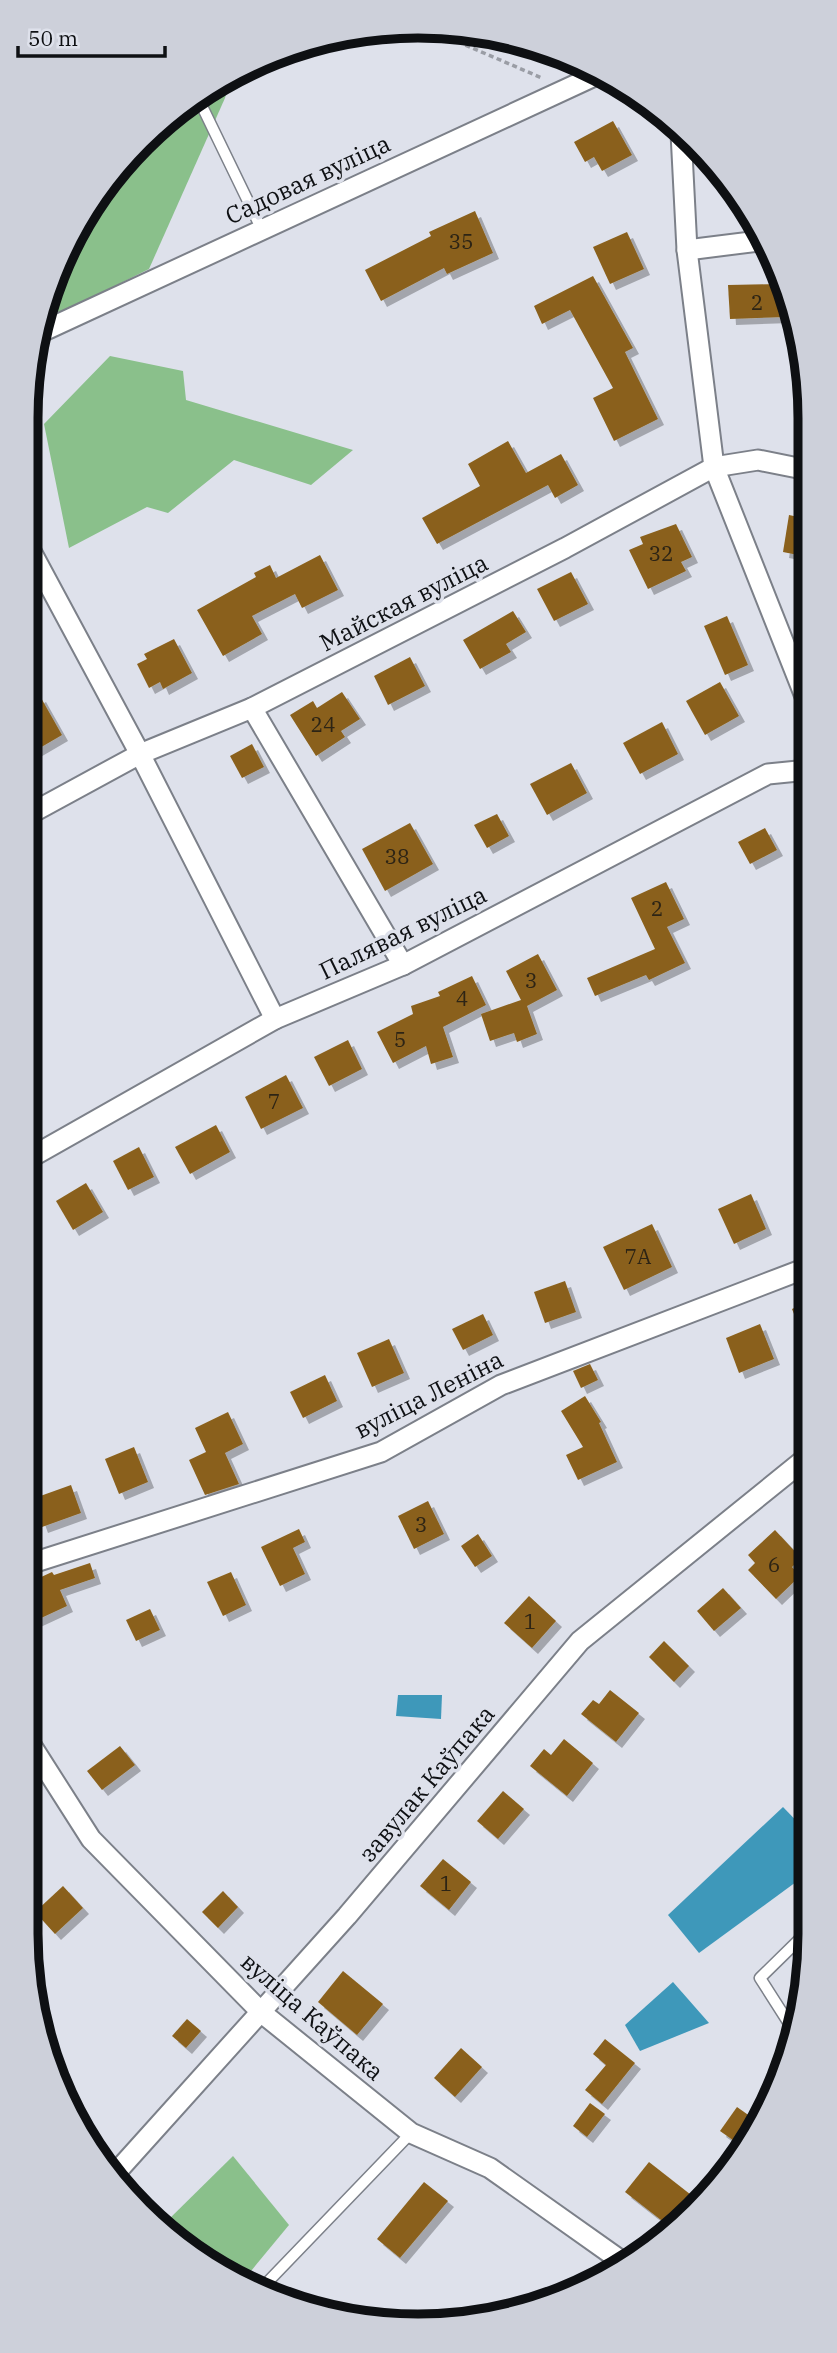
<svg xmlns="http://www.w3.org/2000/svg" width="837" height="2353" viewBox="0 0 837 2353" font-family="'IBM Plex Serif',serif">
	<style>
		.green { fill: #8ac08b }
		.water { fill: #3e98ba }
		.building { fill: #8a611b; filter: url(#shadow) }
		.lines { fill: none; stroke-linecap: round; stroke-linejoin: round }
		.service-casing { stroke: #7c8089; stroke-width: 13 }
		.minor-casing { stroke: #7c8089; stroke-width: 23 }
		.path { stroke: #9a9da5; stroke-width: 3.5; stroke-dasharray: 5 3.5; stroke-linecap: butt }
		.service { stroke: #fff; stroke-width: 10 }
		.minor { stroke: #fff; stroke-width: 19 }
		.labels { text-anchor: middle; stroke-width: 7; stroke-linejoin: round; paint-order: stroke }
		.number-label { font-size: 21px; fill: #2d2415 }
		.street-label { font-size: 24px; fill: #0e1013; stroke: #dee1eb }
		.rim { fill: none; stroke: #0e1013; stroke-width: 9 }
	</style>
	<defs>
		<filter id="shadow"><feDropShadow dx="6" dy="6" stdDeviation="0" flood-color="#0004"/></filter>
	</defs>
	<rect width="100%" height="100%" fill="#dee1eb"/>
	<g class="green">
		<path d="M231,76L225,98L149,269L39,324L107,180L222,79Z"/>
		<path d="M110,356L183,371L186,400L353,450L311,485L234,460L168,513L147,507L69,548L44,424Z"/>
		<path d="M233,2156L289,2225L241,2283L164,2224Z"/>
	</g>
	<g class="water">
		<path d="M398,1695H442L441,1719L396,1716Z"/>
		<path d="M783,1807L811,1836V1871L699,1953L668,1915Z"/>
		<path d="M673,1982L709,2023L640,2051L625,2025Z"/>
	</g>
	<g class="building">
		<path d="M613,121L632,155L602,171L594,157L585,162L574,142Z"/>
		<path d="M475,211L493,253L447,274L444,268L381,301L365,270L431,236L429,232Z"/>
		<path d="M627,232L644,269L610,284L593,247Z"/>
		<path d="M593,276L633,348L625,352L658,419L614,441L593,398L613,388L570,310L542,324L534,306Z"/>
		<path d="M782,284L785,317L730,319L728,285Z"/>
		<path d="M508,441L526,473L561,454L578,485L555,498L548,485L437,544L422,518L480,486L468,464Z"/>
		<path d="M789,515L808,519V557L783,552Z"/>
		<path d="M676,524L692,557L681,562L686,571L648,589L629,550L643,544L640,537Z"/>
		<path d="M320,555L338,590L302,608L295,594L252,616L262,634L223,656L197,610L256,577L254,573L270,565L276,578Z"/>
		<path d="M571,572L588,604L554,621L537,589Z"/>
		<path d="M513,611L526,632L506,644L511,652L480,669L463,640Z"/>
		<path d="M727,616L748,665L725,675L704,626Z"/>
		<path d="M174,639L192,673L163,689L160,682L149,688L137,664L147,659L144,654Z"/>
		<path d="M410,657L425,686L388,705L374,676Z"/>
		<path d="M720,682L739,716L705,735L686,701Z"/>
		<path d="M342,692L360,719L341,731L345,737L316,756L290,715L313,701L317,708Z"/>
		<path d="M40,696L62,735L26,756V704Z"/>
		<path d="M662,722L678,754L640,774L623,743Z"/>
		<path d="M252,744L264,767L242,778L230,756Z"/>
		<path d="M571,763L587,793L547,815L530,784Z"/>
		<path d="M497,814L509,836L487,848L474,825Z"/>
		<path d="M410,823L433,864L385,891L362,849Z"/>
		<path d="M765,828L777,850L750,864L738,842Z"/>
		<path d="M666,882L684,919L667,927L685,963L649,980L646,975L595,996L587,978L655,949L631,898Z"/>
		<path d="M538,954L557,990L527,1006L537,1034L517,1042L514,1033L490,1041L481,1014L521,1000L506,971Z"/>
		<path d="M472,976L486,1005L443,1027L453,1057L431,1064L426,1046L393,1063L377,1032L413,1014L411,1006L440,996L438,992Z"/>
		<path d="M348,1040L362,1069L329,1086L314,1057Z"/>
		<path d="M286,1075L303,1108L261,1129L245,1097Z"/>
		<path d="M216,1125L230,1152L190,1174L175,1147Z"/>
		<path d="M139,1147L154,1177L128,1190L113,1161Z"/>
		<path d="M86,1183L103,1212L73,1230L56,1201Z"/>
		<path d="M751,1194L766,1229L734,1244L718,1209Z"/>
		<path d="M652,1224L672,1267L624,1290L603,1247Z"/>
		<path d="M565,1281L576,1312L545,1323L534,1292Z"/>
		<path d="M809,1301V1351L792,1309Z"/>
		<path d="M483,1314L493,1335L463,1350L452,1329Z"/>
		<path d="M760,1324L774,1359L739,1373L726,1338Z"/>
		<path d="M389,1339L404,1373L372,1387L357,1353Z"/>
		<path d="M590,1364L598,1380L581,1388L573,1371Z"/>
		<path d="M325,1375L337,1401L303,1418L290,1392Z"/>
		<path d="M585,1396L601,1422L599,1423L617,1462L578,1480L566,1455L583,1447L561,1411Z"/>
		<path d="M228,1412L243,1444L225,1453L239,1484L205,1495L189,1460L206,1452L195,1428Z"/>
		<path d="M134,1447L148,1482L119,1494L105,1459Z"/>
		<path d="M71,1485L81,1513L42,1527L32,1499Z"/>
		<path d="M428,1501L444,1534L414,1549L398,1516Z"/>
		<path d="M299,1529L305,1542L293,1548L305,1574L280,1586L261,1547Z"/>
		<path d="M775,1530L801,1558L792,1567L800,1576L776,1599L748,1570L755,1563L748,1555Z"/>
		<path d="M478,1534L492,1556L475,1567L461,1546Z"/>
		<path d="M90,1563L95,1578L60,1590L67,1606L26,1625V1584L52,1572L54,1575Z"/>
		<path d="M231,1572L246,1605L223,1616L207,1582Z"/>
		<path d="M723,1588L741,1608L714,1631L697,1611Z"/>
		<path d="M529,1596L556,1621L532,1648L504,1623Z"/>
		<path d="M150,1609L160,1630L136,1641L126,1620Z"/>
		<path d="M664,1641L689,1666L674,1682L649,1657Z"/>
		<path d="M610,1690L639,1713L616,1742L581,1714L593,1700L599,1704Z"/>
		<path d="M564,1739L593,1763L567,1796L530,1766L544,1749L551,1755Z"/>
		<path d="M120,1746L135,1765L102,1790L87,1771Z"/>
		<path d="M503,1791L524,1809L498,1839L477,1821Z"/>
		<path d="M443,1859L471,1882L449,1910L420,1886Z"/>
		<path d="M63,1886L83,1908L55,1934L35,1912Z"/>
		<path d="M223,1891L238,1907L218,1928L202,1912Z"/>
		<path d="M343,1971L383,2004L357,2035L318,2002Z"/>
		<path d="M187,2019L201,2031L186,2048L172,2036Z"/>
		<path d="M605,2039L635,2063L602,2104L585,2090L606,2065L593,2054Z"/>
		<path d="M461,2048L482,2067L455,2097L434,2078Z"/>
		<path d="M590,2103L605,2114L587,2137L573,2126Z"/>
		<path d="M737,2107L754,2119L737,2143L720,2131Z"/>
		<path d="M649,2162L695,2198L670,2227L625,2192Z"/>
		<path d="M424,2182L448,2201L400,2258L377,2239Z"/>
	</g>
	<g class="lines">
		<g class="service-casing">
			<g id="service">
				<path d="M199,100L261,228"/>
				<path d="M797,2036L760,1978L811,1928"/>
				<path d="M259,2291L411,2133"/>
			</g>
		</g>
		<g class="minor-casing">
			<g id="minor">
				<path d="M681,133L687,250L714,467L808,704"/>
				<path d="M687,250L767,240"/>
				<path d="M37,334L601,73"/>
				<path d="M26,542L140,754L275,1019"/>
				<path d="M252,708L403,965"/>
				<path d="M26,816L140,754L252,708L565,548L714,467L758,460L808,470"/>
				<path d="M26,1160L275,1019L403,965L768,774L808,770"/>
				<path d="M26,1565L381,1452L501,1385L809,1267"/>
				<path d="M26,1737L91,1839L262,2013L411,2133L490,2168L627,2265"/>
				<path d="M113,2176L347,1916L580,1641L810,1455"/>
			</g>
		</g>
		<path class="path" d="M442,35L542,78"/>
		<use href="#service" class="service"/>
		<use href="#minor" class="minor"/>
	</g>
	<g class="labels">
		<g class="number-label">
			<text x="461" y="249">35</text>
			<text x="757" y="310">2</text>
			<text x="661" y="561">32</text>
			<text x="323" y="732">24</text>
			<text x="397" y="864">38</text>
			<text x="657" y="916">2</text>
			<text x="531" y="988">3</text>
			<text x="462" y="1006">4</text>
			<text x="400" y="1047">5</text>
			<text x="274" y="1109">7</text>
			<text x="638" y="1264">7А</text>
			<text x="421" y="1532">3</text>
			<text x="774" y="1572">6</text>
			<text x="530" y="1629">1</text>
			<text x="446" y="1891">1</text>
		</g>
		<g class="street-label">
			<text transform="translate(308 180) rotate(-25)" y="8">Садовая вуліца</text>
			<text transform="translate(404 603) rotate(-27)" y="8">Майская вуліца</text>
			<text transform="translate(403 933) rotate(-26)" y="8">Палявая вуліца</text>
			<text transform="translate(429 1395) rotate(-27)" y="8">вуліца Леніна</text>
			<text transform="translate(427 1784) rotate(-50)" y="8">завулак Каўпака</text>
			<text transform="translate(312 2017) rotate(41)" y="8">вуліца Каўпака</text>
		</g>
	</g>
	<path d="M0 0H837V2353H0ZM418 38H418A380 380 0 0 1 798 418V1934A380 380 0 0 1 418 2314H418A380 380 0 0 1 38 1934V418A380 380 0 0 1 418 38Z" fill="#cdd0da" fill-rule="evenodd"/>
	<path class="rim" d="M418 38H418A380 380 0 0 1 798 418V1934A380 380 0 0 1 418 2314H418A380 380 0 0 1 38 1934V418A380 380 0 0 1 418 38Z"/>
	<path d="M18 46v10h147v-10" fill="none" stroke="#0e1013" stroke-width="3.5"/>
	<text x="28" y="46" font-size="21" fill="#0e1013" stroke="#dee1eb" stroke-width="5" paint-order="stroke">50 m</text>
</svg>
